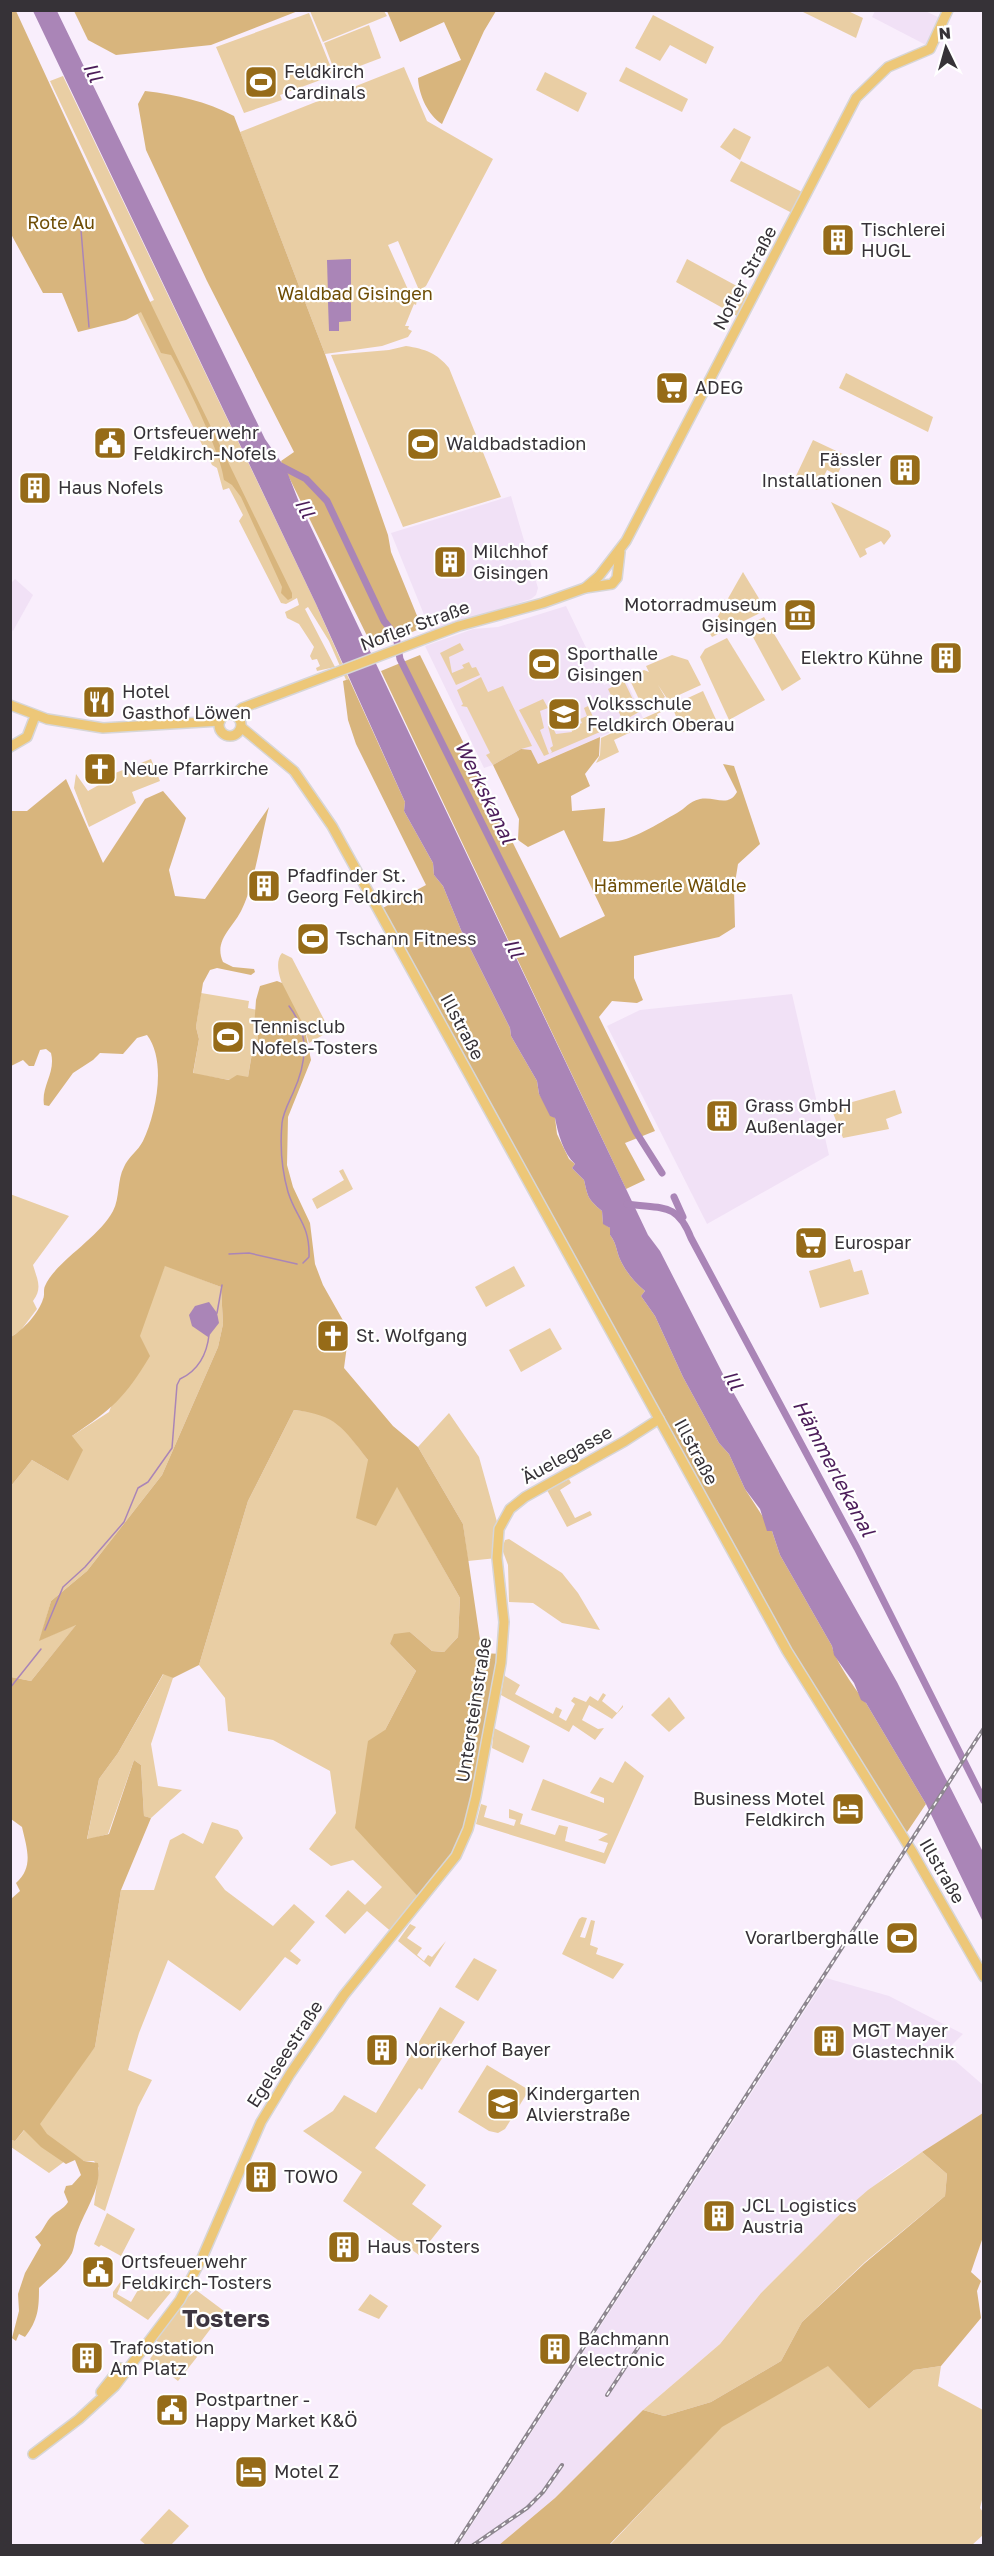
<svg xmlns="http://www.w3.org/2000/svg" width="994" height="2556" viewBox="0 0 994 2556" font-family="'Golos Text',sans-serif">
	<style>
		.built { fill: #f1e1f6 }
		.green { fill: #e9cea4; fill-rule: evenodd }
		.forest { fill: #d8b57d }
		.water { fill: #aa85b7 }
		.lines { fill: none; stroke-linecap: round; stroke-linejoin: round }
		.stream { stroke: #aa85b7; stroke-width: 1.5 }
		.canal { stroke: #aa85b7; stroke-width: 7 }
		.major-casing { stroke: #d7d6d7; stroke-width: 12 }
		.major { stroke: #edc778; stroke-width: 9 }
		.rail-casing { stroke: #8d868f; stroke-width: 4 }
		.rail { stroke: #fff; stroke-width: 1.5; stroke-dasharray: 4.5; stroke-linecap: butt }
		.labels { text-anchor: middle; stroke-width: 4.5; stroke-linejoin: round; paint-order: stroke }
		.poi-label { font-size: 18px; fill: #363237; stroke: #fff; text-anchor: start }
		.park-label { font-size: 18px; fill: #6e4c04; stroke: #fff }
		.street-label { font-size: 18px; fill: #363237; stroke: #fff }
		.water-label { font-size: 20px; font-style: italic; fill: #4c1d5a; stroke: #fff }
		.district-label { font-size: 24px; font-weight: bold; fill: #3e3641; stroke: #fff }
	</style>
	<rect width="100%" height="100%" fill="#f9eefc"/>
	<g class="built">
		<path d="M923,10L940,18L926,45L872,17L875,11Z"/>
		<path d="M511,496L538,588L536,595L531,599L431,632L391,533Z"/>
		<path d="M15,579L33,595L13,631L11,629L10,584Z"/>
		<path d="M566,606L604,685L624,676L643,718L538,764L493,765L484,768L425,646L473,629L498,627Z"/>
		<path d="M792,994L829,1155L707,1224L607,1026L640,1010Z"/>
		<path d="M826,1978L889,1996L963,2034L945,2052L983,2085V2113L890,2173L837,2217L761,2293L720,2344L643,2410L555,2498L499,2545L458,2546Z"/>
	</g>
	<g class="green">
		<path d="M310,11H384L387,16L323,42Z"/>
		<path d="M801,11H848L863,18L856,38Z"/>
		<path d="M309,13L334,75L280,95L282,100L244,113L216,47Z"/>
		<path d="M653,15L714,47L706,64L670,45L660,61L635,48Z"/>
		<path d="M369,25L381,58L336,75L324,43Z"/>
		<path d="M404,67L427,121L493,159L426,286L419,291L416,305L414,304L405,326H409L408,329L412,331L408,337L382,346L325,354L240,132ZM398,241L419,290L410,294L388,245Z"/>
		<path d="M626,67L688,99L682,112L619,81Z"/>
		<path d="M545,72L587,93L578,112L536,90Z"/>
		<path d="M63,76L316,604L349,679L346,680L329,641L308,607L305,609L335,667L317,671L316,668L320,666L317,659L312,660L310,656L314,647L299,624L287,618L285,612L299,605L297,598L286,604L281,603L239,521L243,515L229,488L223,490L217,468L212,465L135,309L154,300L50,81Z"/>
		<path d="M734,128L751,137L740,160L720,147Z"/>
		<path d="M741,161L802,192L792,213L730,181Z"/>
		<path d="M687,259L746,291L747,295L737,316L676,282Z"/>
		<path d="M406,346C425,349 437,353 449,368L501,497L403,527L331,355L389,350Z"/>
		<path d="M846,373L933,417L928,432L839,388Z"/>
		<path d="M813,440L847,456L837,475L827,470L817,490L799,481L796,476Z"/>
		<path d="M831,502L889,531L891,536L884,545L881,541L865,549L867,554L860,558Z"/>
		<path d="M743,572L766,610L712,637L709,632Z"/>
		<path d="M764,617L801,679L782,691L747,626Z"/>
		<path d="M727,638L765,700L729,720L700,657L705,649Z"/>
		<path d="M460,643L464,650L449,657L452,673L464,668L462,665L469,662L472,668L476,667L480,675L456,685L440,653Z"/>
		<path d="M672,655L688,660L701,685L668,700L658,685L665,697L644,710L629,678L644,670L649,672L646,666Z"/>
		<path d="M481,677L488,692L503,686L532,746L521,749L493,765L486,755L490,753L467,707L461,706L463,704L457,690Z"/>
		<path d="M624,681L639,712L623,721L608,689Z"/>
		<path d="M703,691L718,724L712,729L708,722L683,732L672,707L657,714L659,719L614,740L619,752L596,763L600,755L601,738Z"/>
		<path d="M543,699L548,708L540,711L544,728L540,730L549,754L552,752L550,748L553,746L548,726L551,724L556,734L572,732L571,727L582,723L580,719L587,716L584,708L588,706L600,732L544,756L519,710Z"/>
		<path d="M151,759L160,781L132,792L136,803L89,827L74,788L76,774L88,791L106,781L105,777Z"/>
		<path d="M282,953L292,958L330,1031L309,1043C304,1021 266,972 282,953Z"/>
		<path d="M201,993L249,1001L248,1008L257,1010L254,1028L258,1036L257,1043L253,1047L248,1077L230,1080L193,1074L199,1039L196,1027Z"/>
		<path d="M895,1090L902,1113L886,1119L889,1129L843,1138L831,1108Z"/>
		<path d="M343,1169L353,1189L317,1209L312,1199L344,1180L339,1171Z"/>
		<path d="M10,1194L69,1216L33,1265C37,1279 43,1288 33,1301L37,1309L21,1330L11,1337Z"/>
		<path d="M850,1259L854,1272L862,1270L869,1294L820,1308L809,1271Z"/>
		<path d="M165,1265L221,1287L223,1324L218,1347L162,1475L87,1571L51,1601L40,1640L77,1624L31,1681L11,1677V1486L32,1460L68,1481L72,1436L109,1412Z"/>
		<path d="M514,1266L525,1286L486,1307L475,1287Z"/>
		<path d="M550,1328L562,1349L521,1372L509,1350Z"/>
		<path d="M294,1410L320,1413L343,1427L368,1460L397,1486L460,1598L458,1637L444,1652L432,1651L410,1632L390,1644L416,1671L385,1730L422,1901L394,1934L367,1911L345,1934L325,1916L348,1890L365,1905L382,1887L353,1860L331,1866L309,1849L336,1813L330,1771L273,1740L228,1731L225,1698L199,1665L248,1501Z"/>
		<path d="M449,1413L479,1457L499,1529L497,1558L468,1561L463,1524L418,1447Z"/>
		<path d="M569,1479L571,1483L560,1490L575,1518L590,1511L592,1515L567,1527L547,1490Z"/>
		<path d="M509,1539L562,1573L578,1593L600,1630L562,1623L533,1603L509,1602L508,1565L502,1549L505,1540Z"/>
		<path d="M505,1670V1676L520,1685L515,1694L553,1714L556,1707L562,1710L559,1717L566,1721L575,1704L571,1701L574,1697L586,1702L590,1696L598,1701L603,1693L606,1695L602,1701L617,1713L623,1705V1707L612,1719L589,1705L582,1720L598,1729L604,1728L595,1740L573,1725L569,1732L501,1695Z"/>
		<path d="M164,1673L173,1678L151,1744L158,1786L182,1790L151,1818L144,1816L141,1765L134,1760L108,1834L87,1840L99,1779L118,1753Z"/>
		<path d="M669,1697L685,1718L669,1732L651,1715Z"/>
		<path d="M494,1728L530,1746L523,1763L492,1748Z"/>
		<path d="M625,1761L644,1776L605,1864L476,1824L481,1804L487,1806L484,1817L514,1826L516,1820L509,1818V1809L523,1814L520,1824L555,1835L559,1825L568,1827L565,1841L604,1853L608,1843L598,1840L608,1834L531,1810L543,1779L604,1803V1798L590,1793L600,1777L613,1783Z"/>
		<path d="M212,1822L238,1830L243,1838L215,1877L225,1890L273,1926L294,1904L315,1922L290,1951L301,1960L297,1965L285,1957L240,2011L168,1960L139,2033L128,2070L152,2080L138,2107L105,2211L94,2205L99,2168L94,2161H84L73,2155L49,2173L11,2147V2140L15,2141L95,2047L121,1890H154L170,1840L183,1833L203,1844Z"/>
		<path d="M582,1917L587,1918L580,1937L585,1938L591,1920L595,1921L590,1945L598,1948L596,1954L624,1964L613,1979L562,1954L579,1919Z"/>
		<path d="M410,1924L416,1927L407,1938L422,1948L417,1955L424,1961L428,1955L432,1957L446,1941L430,1967L398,1941Z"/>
		<path d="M474,1958L497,1970L478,2001L455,1987Z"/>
		<path d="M440,2007L465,2022L422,2090L419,2088L375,2148L426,2185L412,2204L442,2226L419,2255L343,2201L362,2172L303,2131L333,2111L344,2095L376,2113Z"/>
		<path d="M487,2065L529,2090L505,2129L498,2133L489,2131L458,2112Z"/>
		<path d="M922,2152L947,2174L945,2196L865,2262L802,2322L781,2361L711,2402L664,2416L643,2410L720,2344L761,2293L837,2217L868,2190Z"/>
		<path d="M107,2213L135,2229L121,2256L101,2245L99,2247L94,2244Z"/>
		<path d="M124,2277L117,2294L131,2302L145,2278L171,2292L148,2320L113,2297V2292Z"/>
		<path d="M196,2290L224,2311L193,2352L197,2357L178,2381L150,2359L160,2344L156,2340L184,2300Z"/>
		<path d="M370,2294L388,2306L379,2319L358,2310Z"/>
		<path d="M828,2365L869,2409L914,2370L941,2366L938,2386L983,2410L984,2492L980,2508L983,2512V2535L972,2545L609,2546L722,2426Z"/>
		<path d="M169,2509L189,2526L171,2545H146L140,2540Z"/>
	</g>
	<g class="forest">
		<path d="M10,11H16L152,306L292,593V598L288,600L281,593L282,587L241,497L232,485L224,480C222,455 185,380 171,355L161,353L141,312L126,320L78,332L62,293H43L11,234Z"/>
		<path d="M74,11H298L211,45L116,55L88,40Z"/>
		<path d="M387,11H496L484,31L442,124C428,115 419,96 418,78L461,60L444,22L400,42Z"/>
		<path d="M145,91C178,95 205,101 234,116L325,354L388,535L391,552L422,628L373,648L281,461L294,452L207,281L146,150L138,104Z"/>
		<path d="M420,655L560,938L605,916L564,830L528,847L518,840L519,819L493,765L521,749L531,750L538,764L600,737L599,756L585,774L590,786L571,796L572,811L605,808L603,841C625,846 657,824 677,813C686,808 688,802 700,799C715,796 728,808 737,792L723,764L734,766L760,844L738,864L734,889L735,927L719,937L634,956V978L643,1000L637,1003L612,1001L599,1017L655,1131L625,1143L645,1180L626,1189L381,671Z"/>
		<path d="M349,679L405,802L404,811L433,863L434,875L443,886L461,930L510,1028L511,1036L537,1081L539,1094L555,1118L557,1134L569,1159L575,1164L572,1168L584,1180C588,1197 587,1198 602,1211L603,1223L610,1228V1235C616,1243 616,1248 619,1257C625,1271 634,1282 645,1291L641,1296L655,1316L683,1377L719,1443L729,1454L745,1489L772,1531L780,1555L832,1646C834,1659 857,1692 866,1703L926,1804L903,1838L845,1748L379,910L426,885L356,744L348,720L343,681Z"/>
		<path d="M66,779L103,863L145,799L163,791L186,818L169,870L175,896L205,899L269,807C261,837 255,882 242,909C234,927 213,940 223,962L233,967L254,969L255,972L251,975L217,968L210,970L203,983L196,1027L199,1039L193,1073L229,1080L237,1075L248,1077L253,1047L257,1043L258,1036L254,1028L256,1000L260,986L277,981L282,983L304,1026L311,1060L288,1117L287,1165L293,1187L310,1223L315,1264L323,1285L349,1331L344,1368L393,1426L418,1447L463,1524L482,1653L502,1654L468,1829L422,1901L355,1828L368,1741L385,1730L416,1671L390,1644L394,1634L410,1632L432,1651L444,1652L458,1637L460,1598L397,1487L376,1526L356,1518L368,1460C343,1428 337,1415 294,1410L248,1501L199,1665L173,1678L163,1674L118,1753L99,1779L87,1839L109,1834L134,1760L141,1765L144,1816L151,1818L121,1890L95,2047L40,2124L47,2134L84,2161L98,2163C102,2188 86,2208 78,2230C75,2237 75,2246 72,2253C65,2267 50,2277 39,2288C39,2309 38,2320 25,2337L19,2334L16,2341L12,2338L19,2311L18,2294L25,2273L41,2245L35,2237C43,2232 44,2225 50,2218C56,2211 63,2210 68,2202L64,2192L66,2186L72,2185L81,2175L75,2160L66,2164L41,2147L24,2130L15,2141L11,2140V1899L20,1891L16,1883C34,1867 27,1849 22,1827L11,1819V1677L31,1681L76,1625L39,1641L51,1601L87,1571L162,1475L218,1347L223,1324L221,1287L165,1266L140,1336L150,1356C124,1399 113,1408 72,1436L83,1450L68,1481L32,1460L11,1486V1337C23,1330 39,1313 43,1299C45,1295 43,1290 45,1286C55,1262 99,1238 113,1211C120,1198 117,1180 124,1167C128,1157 138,1151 143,1141C156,1114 167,1061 147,1035L137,1038L123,1054L100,1053L93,1060L73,1073L49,1106L44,1105C41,1086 56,1073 51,1053L46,1049L40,1050L34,1066H29L23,1060L11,1066V811H27Z"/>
		<path d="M983,2113V2237L971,2272L981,2281L977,2291L981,2318L941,2366L914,2370L869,2409L828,2366L722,2427L609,2545H499L555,2498L643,2410L664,2416L711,2402L781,2361L802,2322L865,2263L945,2196L947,2174L922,2152Z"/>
	</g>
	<g class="water">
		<path d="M33,11H57L265,439L286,469L299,502L648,1235L660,1251L724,1376L897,1682L983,1852V1922L926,1804L866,1703L861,1700L854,1683L834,1655L832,1646L780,1555L772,1531H767L760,1509L745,1489L729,1454L719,1443L683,1377L655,1316L641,1296L645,1291C634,1282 625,1271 619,1257C616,1248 616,1243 610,1235V1228L603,1224L602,1211C587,1198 588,1197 584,1180L572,1168L575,1164C563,1153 558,1133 555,1118L550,1116L539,1094L537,1081L511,1036L510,1028L461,930L443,886L434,875L433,863L404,811L405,802L316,604Z"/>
		<path d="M351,259V294L328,295L327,260Z"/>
		<path d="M328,302H351V321L339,322V331H329Z"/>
		<path d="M209,1302L217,1313L219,1323L208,1337L192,1326L189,1315L195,1306Z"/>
	</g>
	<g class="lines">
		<g class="stream">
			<path d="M76,216L81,230L89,327"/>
			<path d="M289,1006C310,1034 307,1062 293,1093C289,1102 283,1113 282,1123C280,1145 282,1171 288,1192C296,1218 310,1224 309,1257L303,1263"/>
			<path d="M229,1254L249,1253L297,1264"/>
			<path d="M217,1313L222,1285"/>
			<path d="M45,1630L63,1587L85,1567L124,1522L138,1488L148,1482L172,1448L177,1385L180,1379C198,1371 207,1354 209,1335"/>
			<path d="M10,1688L41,1649"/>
		</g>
		<g class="canal">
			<path d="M279,465L306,479L327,501L384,621L396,636L400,659L636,1132L662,1173"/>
			<path d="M674,1197L683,1217"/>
			<path d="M627,1204C662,1209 677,1202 691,1238L857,1548L984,1801"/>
		</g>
		<g class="major-casing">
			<g id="major">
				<path d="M585,588L599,576L626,541L856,98L888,67L930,49L948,10"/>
				<path d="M10,705L47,719L103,728L220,721"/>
				<circle cx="230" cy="725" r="11"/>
				<path d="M234,715L242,708L459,626L543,603L585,588L612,584L617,578L620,552"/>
				<path d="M241,727L294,771L332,826L787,1651L913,1853L984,1977"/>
				<path d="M10,747L27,737L35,716"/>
				<path d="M101,2392L120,2368"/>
				<path d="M33,2454L79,2419L115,2386L180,2300L202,2258L261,2122L290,2074L344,1995L456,1856L468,1829L476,1797L501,1663L504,1622L497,1558L499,1529L510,1509L525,1497L625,1441L659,1419"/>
			</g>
		</g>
		<use href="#major" class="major"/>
		<g class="rail-casing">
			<g id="rail">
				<path d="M607,2395L643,2340"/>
				<path d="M455,2546L984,1728"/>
				<path d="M472,2546L527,2508L543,2492L562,2465"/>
			</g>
		</g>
		<use href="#rail" class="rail"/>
	</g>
	<defs>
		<g id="stadium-square" transform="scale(1.725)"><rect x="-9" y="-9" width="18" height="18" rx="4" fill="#966b18" stroke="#fff"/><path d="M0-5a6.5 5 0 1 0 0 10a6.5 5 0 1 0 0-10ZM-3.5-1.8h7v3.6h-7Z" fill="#fff"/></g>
		<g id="building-square" transform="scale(1.725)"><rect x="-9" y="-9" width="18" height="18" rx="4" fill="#966b18" stroke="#fff"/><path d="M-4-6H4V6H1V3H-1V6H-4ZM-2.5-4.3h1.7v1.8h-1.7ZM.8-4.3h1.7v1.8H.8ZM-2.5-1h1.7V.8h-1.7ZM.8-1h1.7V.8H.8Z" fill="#fff"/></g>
		<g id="supermarket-square" transform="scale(1.725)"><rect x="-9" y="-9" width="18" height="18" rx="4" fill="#966b18" stroke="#fff"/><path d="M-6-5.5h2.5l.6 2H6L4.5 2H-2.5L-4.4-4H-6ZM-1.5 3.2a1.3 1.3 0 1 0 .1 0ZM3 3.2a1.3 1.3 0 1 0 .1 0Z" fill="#fff"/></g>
		<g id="civic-square" transform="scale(1.725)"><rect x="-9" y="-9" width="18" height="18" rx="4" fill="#966b18" stroke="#fff"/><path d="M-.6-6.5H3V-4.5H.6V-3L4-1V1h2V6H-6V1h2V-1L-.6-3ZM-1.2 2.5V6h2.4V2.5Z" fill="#fff"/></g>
		<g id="museum-square" transform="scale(1.725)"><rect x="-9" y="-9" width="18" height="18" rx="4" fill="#966b18" stroke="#fff"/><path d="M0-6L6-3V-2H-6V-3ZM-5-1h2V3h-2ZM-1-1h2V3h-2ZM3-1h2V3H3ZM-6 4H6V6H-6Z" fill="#fff"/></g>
		<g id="restaurant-square" transform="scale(1.725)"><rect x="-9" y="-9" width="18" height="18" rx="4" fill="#966b18" stroke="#fff"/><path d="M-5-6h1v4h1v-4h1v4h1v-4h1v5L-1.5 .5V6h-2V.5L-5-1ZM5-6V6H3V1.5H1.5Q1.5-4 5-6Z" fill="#fff"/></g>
		<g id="school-square" transform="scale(1.725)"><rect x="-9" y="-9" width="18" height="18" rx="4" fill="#966b18" stroke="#fff"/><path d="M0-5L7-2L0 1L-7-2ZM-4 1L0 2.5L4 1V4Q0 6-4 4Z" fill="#fff"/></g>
		<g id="church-square" transform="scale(1.725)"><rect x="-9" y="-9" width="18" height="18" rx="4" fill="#966b18" stroke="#fff"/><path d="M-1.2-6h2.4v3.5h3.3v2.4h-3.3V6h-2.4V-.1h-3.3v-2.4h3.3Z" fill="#fff"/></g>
		<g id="hotel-square" transform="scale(1.725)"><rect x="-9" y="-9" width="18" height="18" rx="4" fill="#966b18" stroke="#fff"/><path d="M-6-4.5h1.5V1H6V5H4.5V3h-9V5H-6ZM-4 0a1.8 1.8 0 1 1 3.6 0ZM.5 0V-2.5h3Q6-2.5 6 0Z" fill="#fff"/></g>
	</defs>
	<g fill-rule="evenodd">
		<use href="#stadium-square" x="261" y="82"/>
		<use href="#building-square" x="838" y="240"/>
		<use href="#supermarket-square" x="672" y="388"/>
		<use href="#civic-square" x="110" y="443"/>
		<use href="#stadium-square" x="423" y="444"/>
		<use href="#building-square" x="905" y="470"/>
		<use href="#building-square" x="35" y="488"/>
		<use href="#building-square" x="450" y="562"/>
		<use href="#museum-square" x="800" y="615"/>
		<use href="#building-square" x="946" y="658"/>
		<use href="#stadium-square" x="544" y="664"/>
		<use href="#restaurant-square" x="99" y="702"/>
		<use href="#school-square" x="564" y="714"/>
		<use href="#church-square" x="100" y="769"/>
		<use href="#building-square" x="264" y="886"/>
		<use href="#stadium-square" x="313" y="939"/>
		<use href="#stadium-square" x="228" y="1037"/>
		<use href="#building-square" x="722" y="1116"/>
		<use href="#supermarket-square" x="811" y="1243"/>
		<use href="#church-square" x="333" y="1336"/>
		<use href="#hotel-square" x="848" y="1809"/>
		<use href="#stadium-square" x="902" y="1938"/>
		<use href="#building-square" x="829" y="2041"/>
		<use href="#building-square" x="382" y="2050"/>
		<use href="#school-square" x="503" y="2104"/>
		<use href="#building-square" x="261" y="2177"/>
		<use href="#building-square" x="719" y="2216"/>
		<use href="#building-square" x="344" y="2247"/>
		<use href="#civic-square" x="98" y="2272"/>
		<use href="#building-square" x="555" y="2349"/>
		<use href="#building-square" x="87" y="2358"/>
		<use href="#civic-square" x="172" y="2410"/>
		<use href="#hotel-square" x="251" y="2472"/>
	</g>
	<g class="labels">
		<g class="poi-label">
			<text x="284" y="78">Feldkirch<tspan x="284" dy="21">Cardinals</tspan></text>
			<text x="861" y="236">Tischlerei<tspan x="861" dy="21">HUGL</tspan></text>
			<text x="695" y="394">ADEG</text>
			<text x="133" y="439">Ortsfeuerwehr<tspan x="133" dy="21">Feldkirch-Nofels</tspan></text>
			<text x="446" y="450">Waldbadstadion</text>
			<text x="882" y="466" text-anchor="end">Fässler<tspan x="882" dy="21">Installationen</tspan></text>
			<text x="58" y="494">Haus Nofels</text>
			<text x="473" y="558">Milchhof<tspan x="473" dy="21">Gisingen</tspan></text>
			<text x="777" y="611" text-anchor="end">Motorradmuseum<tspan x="777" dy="21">Gisingen</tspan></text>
			<text x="567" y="660">Sporthalle<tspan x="567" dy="21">Gisingen</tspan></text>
			<text x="923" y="664" text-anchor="end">Elektro Kühne</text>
			<text x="122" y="698">Hotel<tspan x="122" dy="21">Gasthof Löwen</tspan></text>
			<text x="587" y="710">Volksschule<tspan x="587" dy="21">Feldkirch Oberau</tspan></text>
			<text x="123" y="775">Neue Pfarrkirche</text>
			<text x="287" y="882">Pfadfinder St.<tspan x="287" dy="21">Georg Feldkirch</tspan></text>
			<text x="336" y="945">Tschann Fitness</text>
			<text x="251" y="1033">Tennisclub<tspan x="251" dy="21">Nofels-Tosters</tspan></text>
			<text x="745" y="1112">Grass GmbH<tspan x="745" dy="21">Außenlager</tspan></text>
			<text x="834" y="1249">Eurospar</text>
			<text x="356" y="1342">St. Wolfgang</text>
			<text x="825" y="1805" text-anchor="end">Business Motel<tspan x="825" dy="21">Feldkirch</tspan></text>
			<text x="879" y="1944" text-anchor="end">Vorarlberghalle</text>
			<text x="852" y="2037">MGT Mayer<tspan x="852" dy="21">Glastechnik</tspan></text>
			<text x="405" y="2056">Norikerhof Bayer</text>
			<text x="526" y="2100">Kindergarten<tspan x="526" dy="21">Alvierstraße</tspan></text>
			<text x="284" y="2183">TOWO</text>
			<text x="742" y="2212">JCL Logistics<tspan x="742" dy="21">Austria</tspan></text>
			<text x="367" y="2253">Haus Tosters</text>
			<text x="121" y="2268">Ortsfeuerwehr<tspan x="121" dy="21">Feldkirch-Tosters</tspan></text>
			<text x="578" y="2345">Bachmann<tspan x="578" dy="21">electronic</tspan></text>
			<text x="110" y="2354">Trafostation<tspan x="110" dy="21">Am Platz</tspan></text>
			<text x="195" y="2406">Postpartner -<tspan x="195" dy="21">Happy Market K&amp;Ö</tspan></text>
			<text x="274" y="2478">Motel Z</text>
		</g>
		<g class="park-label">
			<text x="61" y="229">Rote Au</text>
			<text x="355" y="300">Waldbad Gisingen</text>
			<text x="670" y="892">Hämmerle Wäldle</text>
		</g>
		<g class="street-label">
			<text transform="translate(745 278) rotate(-62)" y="6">Nofler Straße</text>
			<text transform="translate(415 626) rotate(-20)" y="6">Nofler Straße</text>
			<text transform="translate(462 1027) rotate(62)" y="6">Illstraße</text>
			<text transform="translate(696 1452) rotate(62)" y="6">Illstraße</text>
			<text transform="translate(567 1455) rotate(-29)" y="6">Äuelegasse</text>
			<text transform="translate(474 1710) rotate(-81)" y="6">Untersteinstraße</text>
			<text transform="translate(942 1871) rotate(60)" y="6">Illstraße</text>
			<text transform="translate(285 2054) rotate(-57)" y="6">Egelseestraße</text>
		</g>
		<g class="water-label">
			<text transform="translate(93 72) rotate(64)" y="7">Ill</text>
			<text transform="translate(305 508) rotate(62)" y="7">Ill</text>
			<text transform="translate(485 792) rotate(64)" y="7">Werkskanal</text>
			<text transform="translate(514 948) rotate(65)" y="7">Ill</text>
			<text transform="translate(733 1380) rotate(61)" y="7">Ill</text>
			<text transform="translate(834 1468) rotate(62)" y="7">Hämmerlekanal</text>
		</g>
		<g class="district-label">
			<text x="226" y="2327">Tosters</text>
		</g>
	</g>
	<rect width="994" height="2556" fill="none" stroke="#363237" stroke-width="24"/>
	<g transform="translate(946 48) rotate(355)" stroke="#ffffff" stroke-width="4.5" paint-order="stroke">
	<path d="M0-4.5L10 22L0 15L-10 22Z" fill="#363237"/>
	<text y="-9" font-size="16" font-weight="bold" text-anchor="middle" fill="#363237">N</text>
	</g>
</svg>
